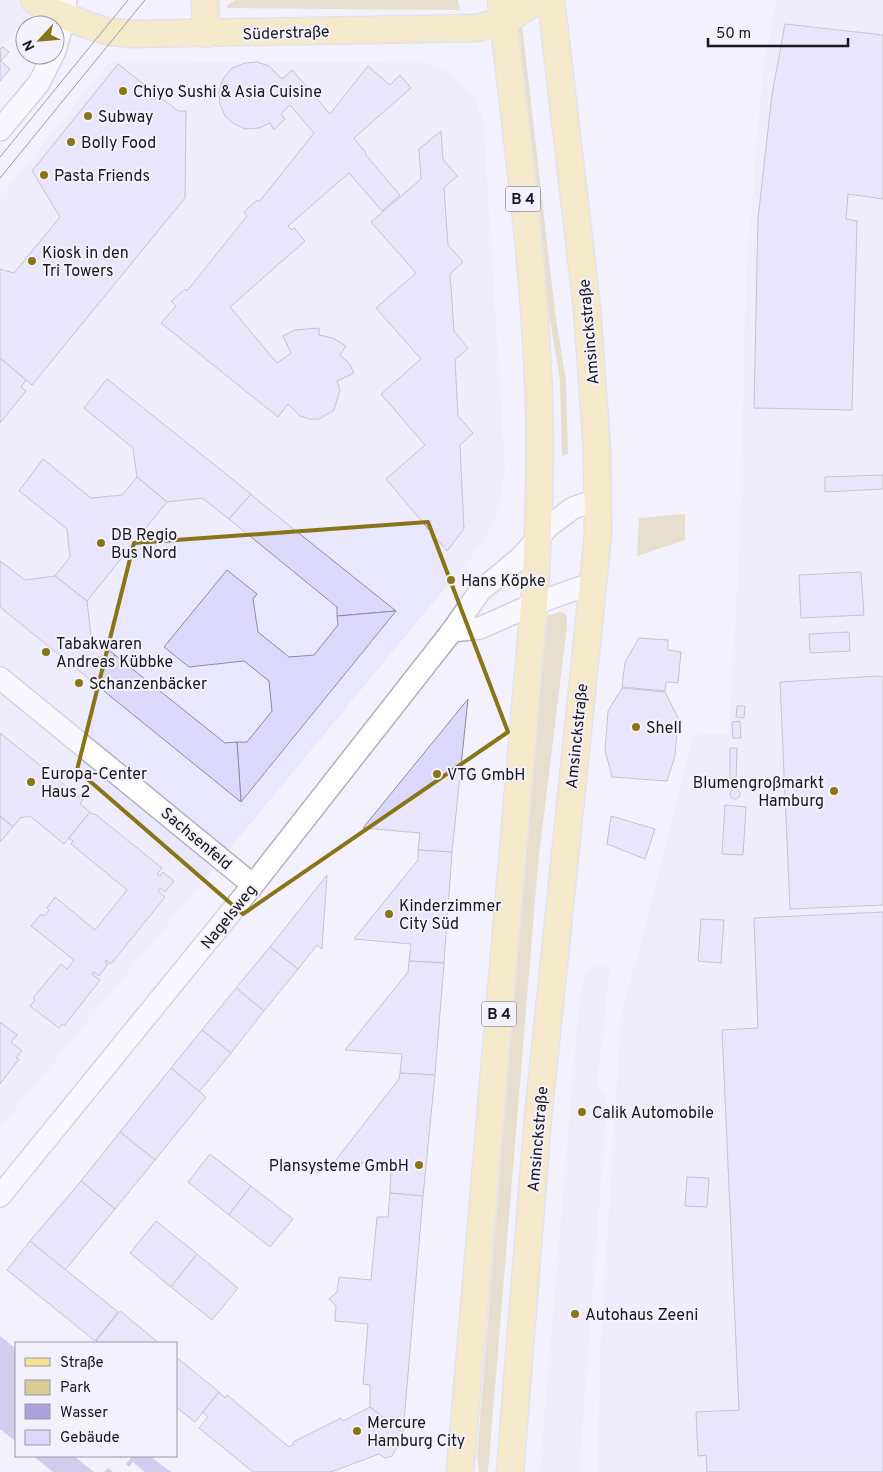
<svg xmlns="http://www.w3.org/2000/svg" width="883" height="1472" viewBox="0 0 883 1472" font-family="Overpass,sans-serif">
	<style>
		.built { fill: #e9e7fd }
		.green { fill: #d9cb94 }
		.water { fill: #aaa2da }
		.pier { fill: #f2f1fd }
		.building { fill: #dcd8fb; stroke: #8e8d9a }
		.lines { fill: none; stroke-linecap: round; stroke-linejoin: round }
		.minor-casing { stroke: #b2b1bf; stroke-width: 24 }
		.major-casing { stroke: #d1d1d2; stroke-width: 29 }
		.minor { stroke: #fff; stroke-width: 21 }
		.major { stroke: #f7e38f; stroke-width: 26 }
		.tram { stroke: #403f45; stroke-width: 1 }
		.marked { fill: none; stroke: #897417; stroke-width: 4; stroke-linejoin: round }
		.poi-dot { fill: #897417; stroke: #f2f1fd; stroke-width: 2 }
		.labels { text-anchor: middle; stroke-width: 4; stroke-linejoin: round; paint-order: stroke }
		.shield { fill: #f2f1fd; stroke: #595860; stroke-width: 1 }
		.shield-label { font-size: 15px; font-weight: bold; fill: #18171c }
		.street-label { font-size: 16px; fill: #18171c; stroke: #f2f1fd }
		.poi-label { font-size: 16px; fill: #18171c; stroke: #f2f1fd; text-anchor: start }
	</style>
	<rect width="100%" height="100%" fill="#f2f1fd"/>
	<g class="built">
		<path d="M0,0H37L36,5L0,49Z"/>
		<path d="M777,0H883V1472H598L600,1356L621,1020L693,735L729,734L740,542L746,278L763,70Z"/>
		<path d="M110,61L427,63L452,74L473,95L483,119L505,472L497,514L483,542L0,1127V197Z"/>
		<path d="M597,965H610L597,1084L607,1099L579,1472H540L579,1005L585,975Z"/>
	</g>
	<g class="green">
		<path d="M235,0H458L460,10L228,8L227,6Z"/>
		<path d="M522,24L555,312L566,381L568,454L562,456L560,380L546,296L517,26Z"/>
		<path d="M685,514V540L637,556L639,518Z"/>
		<path d="M562,612L567,615V626L538,864L488,1472H479L477,1455L481,1406L543,648L548,615Z"/>
	</g>
	<g class="water">
		<path d="M0,1336L16,1349V1442L0,1429Z"/>
		<path d="M33,1456H150L171,1472H53Z"/>
	</g>
	<path class="pier" d="M74,1456H118L120,1459L123,1456H132L126,1464L129,1467L133,1462L145,1472H113L108,1468L104,1472H94Z"/>
	<g class="building">
		<path d="M785,24L883,35V199L848,194L846,219L857,221L852,410L754,408L758,219L772,94Z"/>
		<path d="M3,47L9,52L1,61L0,49Z"/>
		<path d="M0,60L10,69L0,81Z"/>
		<path d="M257,62L269,66L282,79L292,70L330,114L368,66L390,85L400,75L411,88L354,138L366,153L365,154L400,195L382,211L349,173L288,226L292,230L294,228L305,241L230,307L277,363L291,353L283,336L295,330L319,328V335L333,338L346,346L340,355L349,363L354,373L337,381L340,390L334,410L319,419H309L300,416L288,404L278,417L161,323L176,306L171,301L185,289L187,291L247,216L244,212L257,200L259,202L314,133L290,105L281,114L285,119L274,130L270,123L259,128L245,129L233,123L225,116L220,104L219,91L223,79L232,68L245,63Z"/>
		<path d="M118,64L178,111H186L185,198L32,385L0,358V269L14,273L60,217L32,171Z"/>
		<path d="M441,131L443,159L457,176L444,188L448,245L463,262L450,274L454,331L468,348L455,360L458,416L473,433L460,445L464,529L447,551L386,479L425,445L381,394L421,359L376,308L416,273L371,222L421,179L419,149Z"/>
		<path d="M0,358L26,380L21,387L26,391L0,423Z"/>
		<path d="M107,379L251,494L229,519L202,498L167,502L137,477L133,448L84,408Z"/>
		<path d="M43,459L91,498L122,495L137,477L167,502L87,601L55,576L70,557L67,529L19,491Z"/>
		<path d="M883,475V489L825,492V477Z"/>
		<path d="M251,494L255,498L396,611L337,616V607L229,519Z"/>
		<path d="M0,561L25,580L55,576L87,601L91,636L115,655L94,683L0,607Z"/>
		<path d="M227,570L257,594L253,599L258,632L289,657L314,655L338,625L337,616L396,611L241,802L237,742H247L272,711L269,681L244,661L189,667L164,647Z"/>
		<path d="M861,572L864,615L801,618L799,575Z"/>
		<path d="M849,632L850,651L810,653L809,634Z"/>
		<path d="M639,638L668,640V650L681,652L678,683L666,682L665,691L622,687L625,662Z"/>
		<path d="M115,655L225,743L237,742L241,802L94,683Z"/>
		<path d="M879,676L883,677V905L790,909L780,682Z"/>
		<path d="M622,688L665,692L678,718L675,756L667,781L612,777L605,750L608,711Z"/>
		<path d="M468,699L452,852L418,850L420,833L363,828Z"/>
		<path d="M737,706H745L744,718L736,717Z"/>
		<path d="M740,721L741,738H733L732,722Z"/>
		<path d="M0,733L83,800L80,804L90,812L64,844L30,816L20,818L13,827L0,816Z"/>
		<path d="M730,748H737L736,782H730Z"/>
		<circle cx="735" cy="794" r="5"/>
		<path d="M725,805L746,807L743,855L722,854Z"/>
		<path d="M90,812L94,815L95,814L162,868L157,874L160,876L163,872L174,881L165,892L160,888L158,891L165,897L111,964L106,960L105,962L108,964L99,976L94,972L92,974L100,980L64,1026L62,1024L59,1028L30,1006L35,1000L33,998L61,964L67,969L74,960L31,926L41,914L44,916L49,910L47,908L55,897L95,930L127,890L71,844L73,841L69,838Z"/>
		<path d="M0,816L13,827L0,842Z"/>
		<path d="M611,816L655,829L645,859L607,844Z"/>
		<path d="M418,850L452,852L444,963L409,961L411,944L354,939L418,860Z"/>
		<path d="M327,875L322,949L317,945L298,969L270,947Z"/>
		<path d="M883,912V1472H707L706,1455L698,1456L696,1412L739,1410L722,1030L758,1028L754,918Z"/>
		<path d="M701,919L724,920L721,963L698,961Z"/>
		<path d="M270,947L298,969L264,1011L236,988Z"/>
		<path d="M409,961L444,963L435,1075L400,1073L402,1054L345,1050L408,972Z"/>
		<path d="M236,988L264,1011L231,1053L202,1030Z"/>
		<path d="M0,1022L17,1035L11,1042L22,1051L16,1058L19,1059L0,1084Z"/>
		<path d="M202,1030L231,1053L199,1092L171,1068Z"/>
		<path d="M171,1068L206,1097L155,1160L120,1132Z"/>
		<path d="M400,1073L435,1075L423,1196L390,1193L391,1165L335,1161L399,1079Z"/>
		<path d="M120,1132L155,1160L115,1209L81,1181Z"/>
		<path d="M210,1154L251,1186L229,1215L188,1182Z"/>
		<path d="M687,1177L709,1178L707,1207L685,1206Z"/>
		<path d="M81,1181L115,1209L65,1270L30,1241Z"/>
		<path d="M251,1186L293,1219L270,1247L229,1215Z"/>
		<path d="M390,1193L423,1196L403,1434L370,1407V1385L363,1384L368,1324L335,1321L336,1306L329,1299L337,1292L339,1277L371,1280L377,1217H388Z"/>
		<path d="M156,1221L197,1254L171,1287L130,1253Z"/>
		<path d="M30,1241L118,1312L95,1341L7,1270Z"/>
		<path d="M197,1254L238,1288L212,1320L171,1287Z"/>
		<path d="M120,1311L159,1343H99L96,1341Z"/>
		<path d="M176,1357L219,1392L195,1422L176,1407Z"/>
		<path d="M219,1392L225,1398L227,1395L289,1447L294,1444L293,1442L341,1418L343,1421L370,1407L405,1435L392,1456L385,1458L379,1454L331,1472H253L199,1428L208,1417L203,1412Z"/>
	</g>
	<g class="lines">
		<g class="minor-casing">
			<g id="minor">
				<path d="M55,51L64,18L66,0"/>
				<path d="M0,130L39,83L53,55"/>
				<path d="M452,631L480,628L534,604L593,583"/>
				<path d="M0,678L253,885"/>
				<path d="M0,1196L253,885L452,631L480,591L519,559L550,525L573,508L599,499"/>
			</g>
		</g>
		<g class="major-casing">
			<g id="major">
				<path d="M34,0L44,8L87,25L110,32L135,34L475,28L503,22L539,0"/>
				<path d="M205,0L206,34"/>
				<path d="M460,1472L534,604C539,528 542,453 538,377C533,251 515,125 501,0"/>
				<path d="M510,1472L538,1118L598,535L597,451L587,308L551,0"/>
			</g>
		</g>
		<use href="#minor" class="minor"/>
		<use href="#major" class="major"/>
		<g class="tram">
			<path d="M0,157L128,0"/>
			<path d="M0,178L145,0"/>
		</g>
	</g>
	<path d="M0 0H883V1472H0ZM428,522L508,732L243,914L77,770L134,543Z" fill="#f2f1fd" fill-opacity=".55" fill-rule="evenodd"/>
	<path class="marked" d="M428,522L508,732L243,914L77,770L134,543Z"/>
	<g class="poi-dot">
		<circle cx="123" cy="91" r="5"/>
		<circle cx="88" cy="116" r="5"/>
		<circle cx="71" cy="142" r="5"/>
		<circle cx="44" cy="175" r="5"/>
		<circle cx="32" cy="261" r="5"/>
		<circle cx="101" cy="543" r="5"/>
		<circle cx="451" cy="580" r="5"/>
		<circle cx="46" cy="652" r="5"/>
		<circle cx="79" cy="683" r="5"/>
		<circle cx="636" cy="727" r="5"/>
		<circle cx="437" cy="774" r="5"/>
		<circle cx="31" cy="782" r="5"/>
		<circle cx="834" cy="791" r="5"/>
		<circle cx="389" cy="914" r="5"/>
		<circle cx="582" cy="1112" r="5"/>
		<circle cx="419" cy="1165" r="5"/>
		<circle cx="575" cy="1314" r="5"/>
		<circle cx="357" cy="1431" r="5"/>
	</g>
	<g class="labels">
		<g class="shield">
			<rect x="505.5" y="186.5" width="35" height="25" rx="4"/>
			<rect x="481.5" y="1001.5" width="35" height="25" rx="4"/>
		</g>
		<g class="shield-label">
			<text x="523" y="204">B 4</text>
			<text x="499" y="1019">B 4</text>
		</g>
		<g class="street-label">
			<text transform="translate(286 32) rotate(-2)" y="6">Süderstraße</text>
			<text transform="translate(588 332) rotate(-95)" y="6">Amsinckstraße</text>
			<text transform="translate(576 736) rotate(-84)" y="6">Amsinckstraße</text>
			<text transform="translate(197 838) rotate(40)" y="6">Sachsenfeld</text>
			<text transform="translate(228 916) rotate(-51)" y="6">Nagelsweg</text>
			<text transform="translate(537 1139) rotate(-85)" y="6">Amsinckstraße</text>
		</g>
		<g class="poi-label">
			<text x="133" y="97">Chiyo Sushi &amp; Asia Cuisine</text>
			<text x="98" y="122">Subway</text>
			<text x="81" y="148">Bolly Food</text>
			<text x="54" y="181">Pasta Friends</text>
			<text x="42" y="258">Kiosk in den<tspan x="42" dy="18">Tri Towers</tspan></text>
			<text x="111" y="540">DB Regio<tspan x="111" dy="18">Bus Nord</tspan></text>
			<text x="461" y="586">Hans Köpke</text>
			<text x="56" y="649">Tabakwaren<tspan x="56" dy="18">Andreas Kübbke</tspan></text>
			<text x="89" y="689">Schanzenbäcker</text>
			<text x="646" y="733">Shell</text>
			<text x="41" y="779">Europa-Center<tspan x="41" dy="18">Haus 2</tspan></text>
			<text x="447" y="780">VTG GmbH</text>
			<text x="824" y="788" text-anchor="end">Blumengroßmarkt<tspan x="824" dy="18">Hamburg</tspan></text>
			<text x="399" y="911">Kinderzimmer<tspan x="399" dy="18">City Süd</tspan></text>
			<text x="592" y="1118">Calik Automobile</text>
			<text x="409" y="1171" text-anchor="end">Plansysteme GmbH</text>
			<text x="585" y="1320">Autohaus Zeeni</text>
			<text x="367" y="1428">Mercure<tspan x="367" dy="18">Hamburg City</tspan></text>
		</g>
	</g>
	<rect x="15" y="1342" width="162" height="115" fill="#f2f1fd" stroke="#9b9aa3"/>
	<rect x="25" y="1358" width="25" height="8" fill="#f7e38f" stroke="#9b9aa3"/>
	<text x="60" y="1367" font-size="15" fill="#18171c">Straße</text>
	<rect x="25" y="1380" width="25" height="15" fill="#d9cb94" stroke="#9b9aa3"/>
	<text x="60" y="1392" font-size="15" fill="#18171c">Park</text>
	<rect x="25" y="1404" width="25" height="15" fill="#aaa2da" stroke="#9b9aa3"/>
	<text x="60" y="1417" font-size="15" fill="#18171c">Wasser</text>
	<rect x="25" y="1430" width="25" height="15" fill="#dcd8fb" stroke="#9b9aa3"/>
	<text x="60" y="1442" font-size="15" fill="#18171c">Gebäude</text>
	<g transform="translate(40 40) rotate(244)"><circle r="24" fill="#f2f1fd" stroke="#9b9aa3"/>
	<path d="M0-4L9 19L0 12L-9 19Z" fill="#897417"/>
	<text y="-8" font-size="14" font-weight="bold" text-anchor="middle" fill="#18171c">N</text>
	</g>
	<path d="M708 38v8h140v-8" fill="none" stroke="#18171c" stroke-width="2.5"/>
	<text x="716" y="38" font-size="15" fill="#18171c" stroke="#f2f1fd" stroke-width="4" paint-order="stroke">50 m</text>
</svg>
